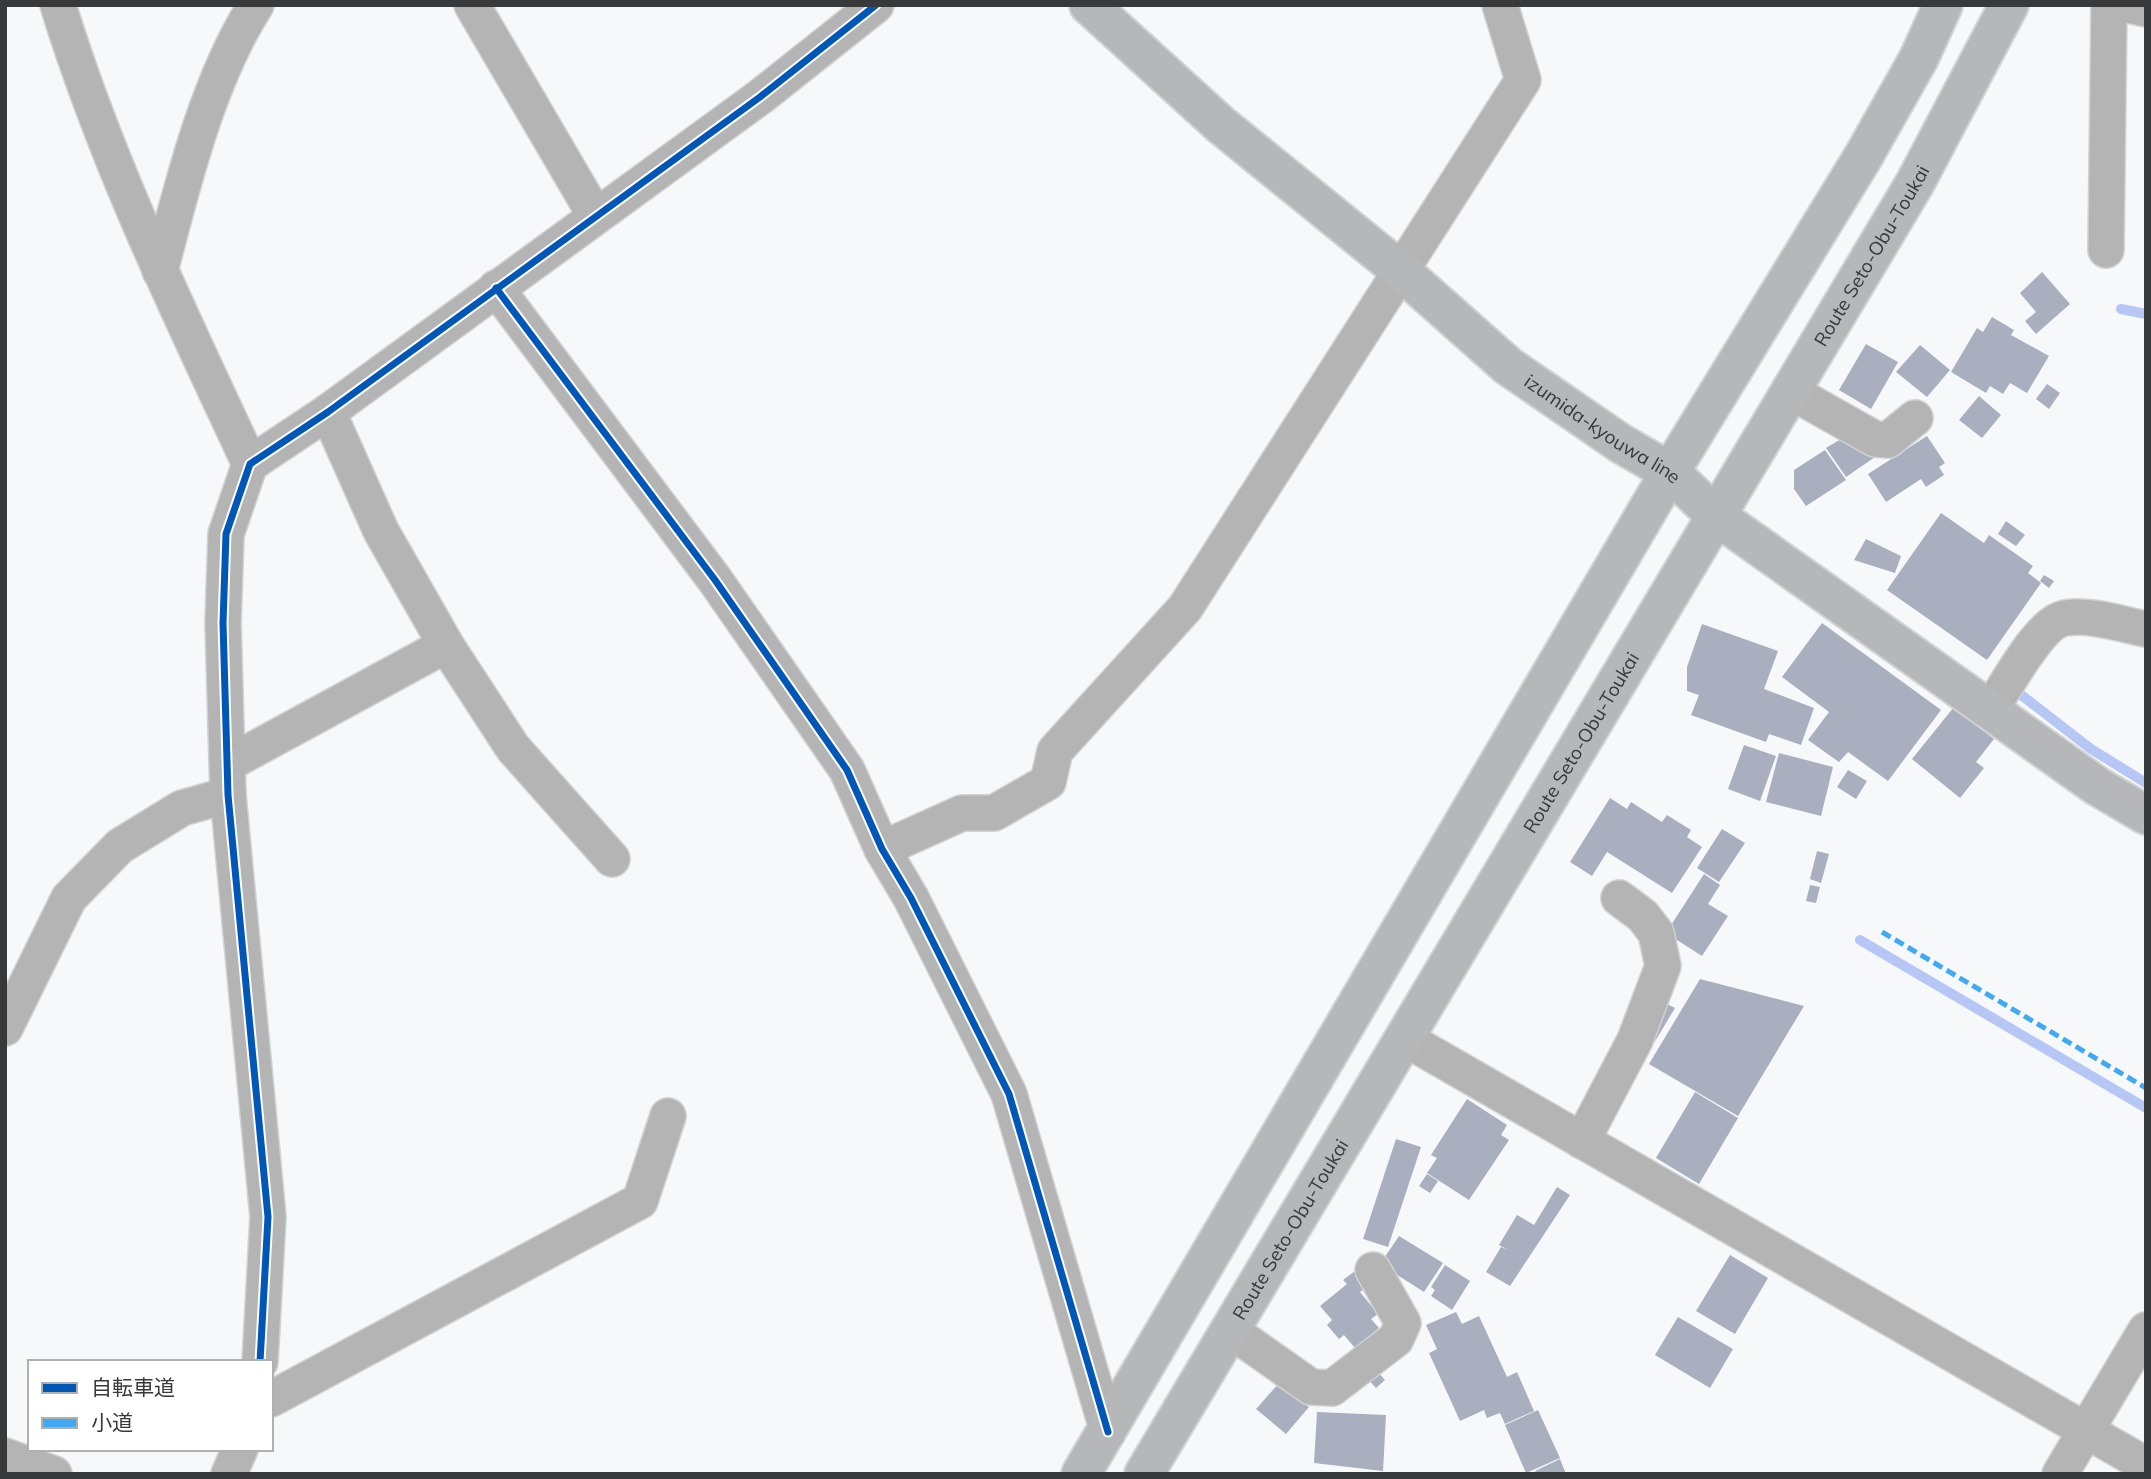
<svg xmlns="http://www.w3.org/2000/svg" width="2151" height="1479" viewBox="0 0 2151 1479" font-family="Mulish,'Noto Sans JP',sans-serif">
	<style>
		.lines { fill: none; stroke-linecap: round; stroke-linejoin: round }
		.stream { stroke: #b6c7f6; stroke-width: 10 }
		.building { fill: #aaafbf }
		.minor-casing { stroke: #d1d2d3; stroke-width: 38 }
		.major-casing { stroke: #d1d2d3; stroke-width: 42 }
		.minor { stroke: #b4b4b4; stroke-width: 35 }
		.major { stroke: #b6b7b8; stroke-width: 38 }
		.quiet { stroke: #3fa9f5; stroke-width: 5; stroke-dasharray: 10 5; stroke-linecap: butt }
		.cycleway-casing { stroke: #fff; stroke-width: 11 }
		.cycleway { stroke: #0057b8; stroke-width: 7 }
		.labels { text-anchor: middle; stroke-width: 7; stroke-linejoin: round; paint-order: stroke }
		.street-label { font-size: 19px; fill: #38393a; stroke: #fff }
	</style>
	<rect width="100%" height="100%" fill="#f6f8fa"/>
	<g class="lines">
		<g class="stream">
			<path d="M2121,309L2146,314"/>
			<path d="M2020,694L2091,749L2146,783"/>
			<path d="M1860,940L2146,1108"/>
		</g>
	</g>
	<g class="building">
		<path d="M2042,272L2070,304L2036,334L2025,321L2036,312L2020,293Z"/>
		<path d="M1992,317L2014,330L2011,335L2049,356L2027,393L2010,383L2003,394L1990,386L1986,393L1951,372L1977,328L1983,332Z"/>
		<path d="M1866,344L1898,362L1871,409L1839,390Z"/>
		<path d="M1920,345L1950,370L1927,397L1896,372Z"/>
		<path d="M2047,384L2060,393L2049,409L2036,399Z"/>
		<path d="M1979,396L2001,415L1982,438L1959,420Z"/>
		<path d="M1846,436L1878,455L1846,477L1826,448Z"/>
		<path d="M1927,436L1945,463L1939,467L1944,475L1926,487L1921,479L1886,502L1868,474Z"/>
		<path d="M1825,450L1846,480L1806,506L1794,489V470Z"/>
		<path d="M1941,513L1984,543L1989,535L2033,566L2028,573L2041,583L1987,660L1887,590Z"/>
		<path d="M2006,521L2025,535L2016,546L1998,534Z"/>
		<path d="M1866,539L1901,556L1895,573L1854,560Z"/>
		<path d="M2044,575L2054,581L2049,588L2040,581Z"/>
		<path d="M1822,623L1941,710L1888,781L1848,752L1839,762L1808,740L1829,712L1782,677Z"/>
		<path d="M1702,624L1778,651L1764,689L1814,708L1801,745L1769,734L1766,742L1691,715L1699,695L1687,691V667Z"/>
		<path d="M1954,707L1994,739L1976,762L1984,768L1960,798L1912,759Z"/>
		<path d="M1744,745L1776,756L1760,801L1728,789Z"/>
		<path d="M1779,753L1833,767L1821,816L1766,802Z"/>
		<path d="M1848,770L1867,781L1856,799L1837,787Z"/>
		<path d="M1610,798L1627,809L1631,802L1662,822L1667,815L1691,830L1687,837L1702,847L1672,893L1607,852L1592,876L1570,862Z"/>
		<path d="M1722,829L1745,843L1719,882L1697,868Z"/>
		<path d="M1817,851L1829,854L1821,883L1810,879Z"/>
		<path d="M1704,874L1720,885L1708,904L1728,916L1702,956L1666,933Z"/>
		<path d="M1810,885L1820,887L1816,903L1806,901Z"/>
		<path d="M1700,979L1804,1006L1738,1116L1649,1064Z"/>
		<path d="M1665,1003L1675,1008L1648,1053L1639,1047Z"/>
		<path d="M1695,1092L1738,1118L1699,1184L1656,1158Z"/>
		<path d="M1467,1099L1507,1125L1501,1135L1509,1140L1469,1200L1427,1173L1437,1158L1431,1155Z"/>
		<path d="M1396,1139L1421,1147L1388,1247L1363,1239Z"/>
		<path d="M1427,1174L1438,1181L1430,1193L1419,1186Z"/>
		<path d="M1557,1187L1570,1195L1510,1286L1486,1272L1501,1247L1508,1250L1499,1245L1517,1215L1534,1225Z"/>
		<path d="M1399,1236L1443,1263L1424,1292L1380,1264Z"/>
		<path d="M1730,1255L1768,1278L1735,1334L1696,1311Z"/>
		<path d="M1445,1265L1470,1281L1452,1310L1431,1296L1435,1290L1431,1287Z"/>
		<path d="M1355,1271L1367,1287L1360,1292L1378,1314L1371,1319L1379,1328L1355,1348L1344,1335L1339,1339L1327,1325L1332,1320L1320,1306L1347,1284L1343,1280Z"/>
		<path d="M1456,1312L1462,1324L1479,1316L1507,1377L1517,1372L1534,1411L1505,1424L1500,1413L1487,1418L1484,1410L1460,1421L1429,1353L1437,1349L1426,1325Z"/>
		<path d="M1678,1317L1733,1349L1710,1388L1655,1355Z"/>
		<path d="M1376,1370L1385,1380L1376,1388L1367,1378Z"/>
		<path d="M1280,1382L1309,1407L1286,1434L1256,1409Z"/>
		<path d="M1538,1410L1560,1458L1526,1473L1505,1425Z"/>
		<path d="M1317,1412L1386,1415L1383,1471L1314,1463Z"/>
		<path d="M1560,1459L1566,1474H1537L1535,1471Z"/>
	</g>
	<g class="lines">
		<g class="minor-casing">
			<g id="minor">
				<path d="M58,5C107,164 180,314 250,464"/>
				<path d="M472,5L595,215"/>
				<path d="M2128,5L2146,9"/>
				<path d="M2106,250L2109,5"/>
				<path d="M160,271C182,186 208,79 256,5"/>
				<path d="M496,288L715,580L847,770L882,849L911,898L1009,1094L1108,1432"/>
				<path d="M1790,391L1875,439L1888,440L1915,418"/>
				<path d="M328,412L381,531L446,645L513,748L612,859"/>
				<path d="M1990,710C2005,689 2039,622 2065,618C2091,614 2120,624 2146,629"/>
				<path d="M229,763L446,645"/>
				<path d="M882,849L962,813H994L1048,782L1055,751L1185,608L1523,80L1500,5"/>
				<path d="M5,1028L69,898L120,846L182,808L228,795"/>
				<path d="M1404,1038L2146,1465"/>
				<path d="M1582,1141L1635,1040L1663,966L1656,933L1643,916L1619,898"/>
				<path d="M1230,1330L1311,1387L1332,1388L1396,1339L1403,1323L1373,1270"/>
				<path d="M260,1362L268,1217L228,795L223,623L226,534L250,464L328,412L760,97L876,5"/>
				<path d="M271,1399L640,1201L668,1116"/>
				<path d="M5,1456L54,1474"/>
				<path d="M229,1474L240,1449"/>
				<path d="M2060,1474L2146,1330"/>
			</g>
		</g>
		<g class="major-casing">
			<g id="major">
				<path id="s1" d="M1089,5L1221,125L1401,271L1508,366L1620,443L1670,472L1715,515L2097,786L2146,815"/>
				<path d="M1081,1474L1670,472L1863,157L1919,58L1943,5"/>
				<path id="s2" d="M1144,1474L1915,183L2009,5"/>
			</g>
		</g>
		<use href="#minor" class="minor"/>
		<use href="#major" class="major"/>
		<path class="quiet" d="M1882,932L2146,1088"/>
		<g class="cycleway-casing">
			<g id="cycleway">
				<path d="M496,288L715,580L847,770L882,849L911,898L1009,1094L1108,1432"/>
				<path d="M260,1362L268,1217L228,795L223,623L226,534L250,464L328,412L760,97L876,5"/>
			</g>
		</g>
		<use href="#cycleway" class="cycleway"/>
	</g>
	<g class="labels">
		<g class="street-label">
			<text dy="7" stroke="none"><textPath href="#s2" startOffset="1419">Route Seto-Obu-Toukai</textPath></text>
			<text dy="7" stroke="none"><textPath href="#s1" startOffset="667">izumida-kyouwa line</textPath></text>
			<text dy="7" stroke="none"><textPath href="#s2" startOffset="852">Route Seto-Obu-Toukai</textPath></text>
			<text dy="7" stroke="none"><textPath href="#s2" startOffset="285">Route Seto-Obu-Toukai</textPath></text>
		</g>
	</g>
	<rect width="2151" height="1479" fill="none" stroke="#38393a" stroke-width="14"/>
	<rect x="28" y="1360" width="245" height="91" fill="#ffffff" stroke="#afb0b0" stroke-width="2"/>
	<rect x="42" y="1383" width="35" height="10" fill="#0057b8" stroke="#afb0b0" stroke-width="2"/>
	<text x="91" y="1395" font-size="21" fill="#38393a">自転車道</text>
	<rect x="42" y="1418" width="35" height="10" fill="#3fa9f5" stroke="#afb0b0" stroke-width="2"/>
	<text x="91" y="1430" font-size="21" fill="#38393a">小道</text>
</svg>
